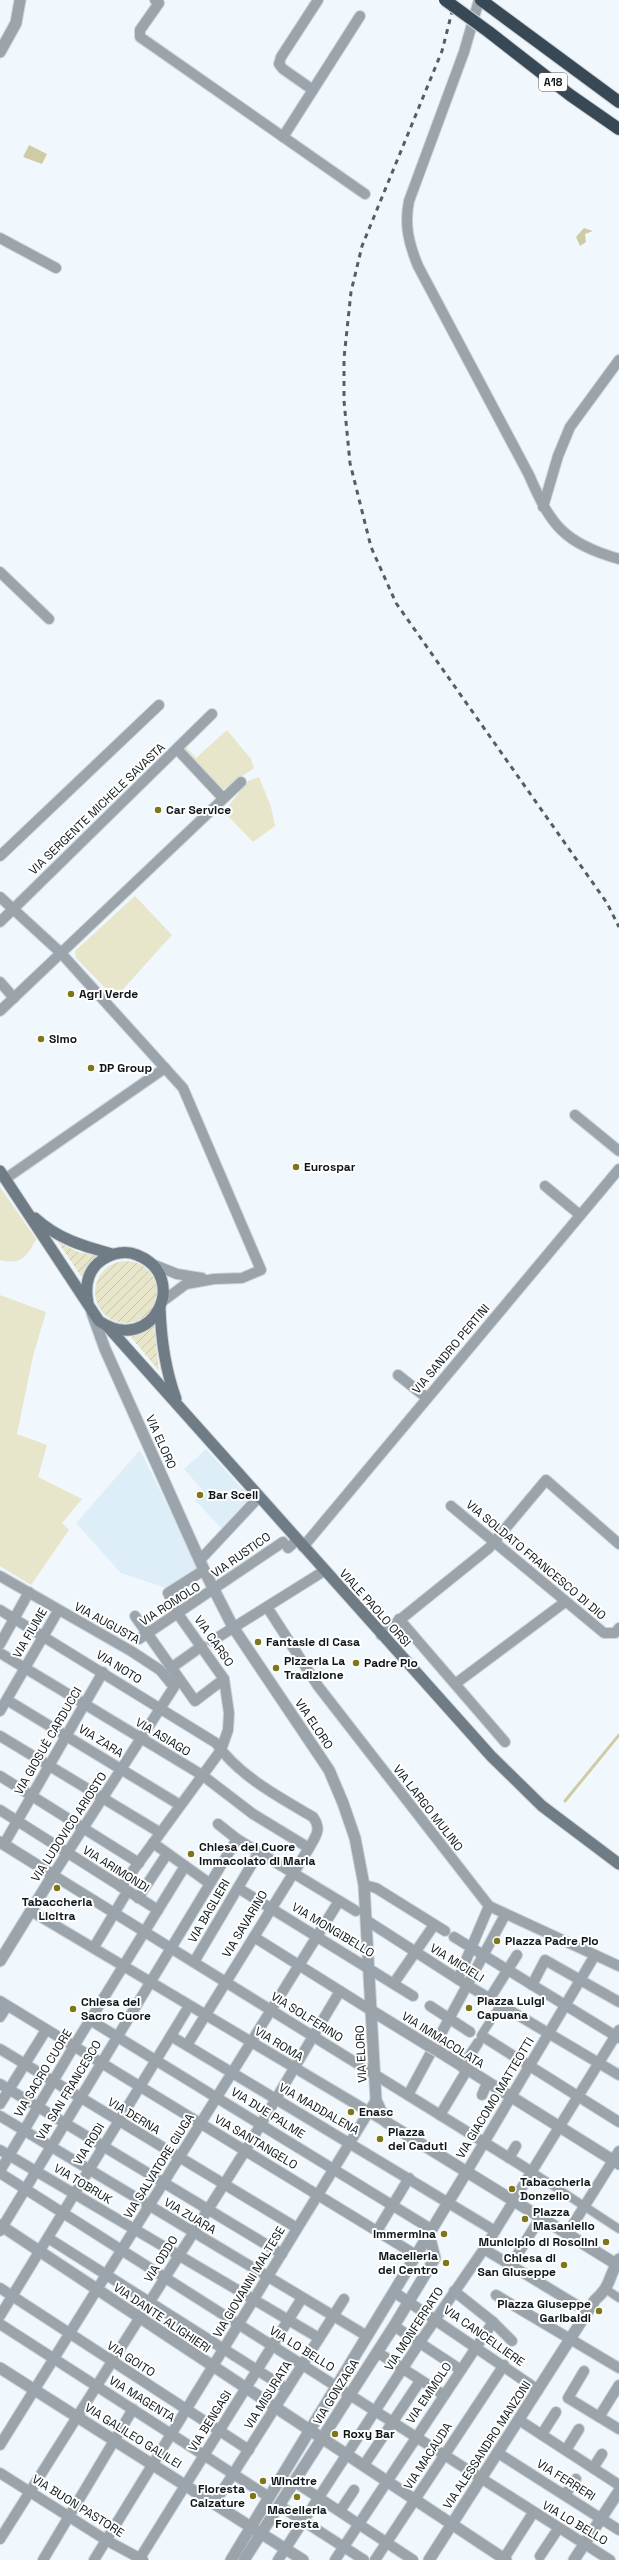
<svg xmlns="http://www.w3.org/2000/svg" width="619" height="2560" viewBox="0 0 619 2560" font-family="'Space Grotesk',sans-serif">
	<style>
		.built { fill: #ddeef8 }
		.green { fill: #e7e5ca }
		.garden { fill: url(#garden-furrows) }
		.water { fill: #cfcca5 }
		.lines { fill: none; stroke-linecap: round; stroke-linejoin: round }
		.stream { stroke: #cfcca5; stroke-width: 3 }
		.pedestrian-casing { stroke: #ccd4da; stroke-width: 10 }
		.minor-casing { stroke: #ccd4da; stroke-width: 12 }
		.tertiary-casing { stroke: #ccd4da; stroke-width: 13 }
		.secondary-casing { stroke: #ccd4da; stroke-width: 13 }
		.motorway-casing { stroke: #ccd4da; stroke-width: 14 }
		.pedestrian { stroke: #9ba4aa; stroke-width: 8 }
		.minor { stroke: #9ba4aa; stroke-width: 10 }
		.tertiary { stroke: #9ba4aa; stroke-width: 11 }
		.secondary { stroke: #707c85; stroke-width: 11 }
		.motorway { stroke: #384955; stroke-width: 12 }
		.rail { stroke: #565e63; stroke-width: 3; stroke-dasharray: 5 5; stroke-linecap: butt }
		.tertiary-bridge-casing { stroke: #ccd4da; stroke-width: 13; stroke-linecap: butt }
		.motorway-bridge-casing { stroke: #ccd4da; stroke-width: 14; stroke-linecap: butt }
		.tertiary-bridge { stroke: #9ba4aa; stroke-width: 11 }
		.motorway-bridge { stroke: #384955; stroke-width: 12 }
		.poi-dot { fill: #7e7619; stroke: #fff; stroke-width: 1.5 }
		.labels { text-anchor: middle; stroke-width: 4; stroke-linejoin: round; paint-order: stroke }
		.shield { fill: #fff; stroke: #565c5f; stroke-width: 1 }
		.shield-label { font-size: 11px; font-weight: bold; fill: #0e161a }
		.street-label { font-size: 12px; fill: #0e161a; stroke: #fff }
		.poi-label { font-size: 12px; font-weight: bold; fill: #0e161a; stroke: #fff; text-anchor: start }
	</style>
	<defs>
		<pattern id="garden-furrows" width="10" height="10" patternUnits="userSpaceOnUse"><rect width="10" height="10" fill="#e7e5ca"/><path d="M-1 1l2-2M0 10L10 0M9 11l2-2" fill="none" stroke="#c5c4ad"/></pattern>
	</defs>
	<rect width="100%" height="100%" fill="#f0f8fe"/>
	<g class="built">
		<path d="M206,1449L250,1498L238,1516L223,1530L195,1500L204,1492L184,1469Z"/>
		<path d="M140,1450L199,1569L169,1589L121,1573L76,1523Z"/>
	</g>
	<g class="green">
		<path d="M227,730L251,759L254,768L221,791L184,748L185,746L196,758Z"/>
		<path d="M259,777L271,807L275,826L253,842L224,812L248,781Z"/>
		<path d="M135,896L172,935L115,998L76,958L75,951Z"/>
		<path d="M0,1187L36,1239C28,1255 21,1266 0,1260Z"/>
		<path d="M0,1295L46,1312L33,1356L17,1434L47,1445L38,1477L82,1499L62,1523L69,1530L31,1585L0,1566Z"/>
	</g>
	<g class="garden">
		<path d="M58,1242L78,1252L100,1256L90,1265L83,1279Z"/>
		<circle cx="126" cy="1292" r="31"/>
		<path d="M154,1325L159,1371L131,1337L146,1331Z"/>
	</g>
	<g class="water">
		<path d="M29,145L47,154L42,164L23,157Z"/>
		<path d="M584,228L593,231L585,234L586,242L580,246L576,237Z"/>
	</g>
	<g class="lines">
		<path class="stream" d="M565,1801L619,1735"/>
		<g class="pedestrian-casing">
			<g id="pedestrian">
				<path d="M482,2034L498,2009"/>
				<path d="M532,2172L619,2229"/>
				<path d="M607,2290L619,2298"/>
			</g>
		</g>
		<g class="minor-casing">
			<g id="minor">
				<path d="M155,0L159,3L140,30V37L365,194"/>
				<path d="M479,0L464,52L409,201C404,225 409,244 418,266L529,475C551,526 564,543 619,559"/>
				<path d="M313,90L283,69L279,64L281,57L318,0"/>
				<path d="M283,137L360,16"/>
				<path d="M0,238L56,268"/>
				<path d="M543,507L558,456L570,427L619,360"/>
				<path d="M0,572L49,619"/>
				<path d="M177,749L223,798"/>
				<path d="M0,856L159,705"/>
				<path d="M0,897L60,952L183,1088L261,1270L242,1278L214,1279L186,1284L163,1301"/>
				<path d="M0,922L212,714"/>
				<path d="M0,982L14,998"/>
				<path d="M0,1011L241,782"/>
				<path d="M575,1115L619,1151"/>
				<path d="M5,1179L165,1068"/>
				<path d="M545,1186L580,1215"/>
				<path d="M152,1264L177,1274L202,1278"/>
				<path d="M398,1375L427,1398"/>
				<path d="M451,1506L604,1633H615L619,1628"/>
				<path d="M303,1547L619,1169"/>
				<path d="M288,1548L297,1540"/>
				<path d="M200,1560L259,1497"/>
				<path d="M0,1576L131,1651L160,1670L174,1687L53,1875L532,2172"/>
				<path d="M267,1607L318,1686L489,1906L619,1966"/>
				<path d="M0,1610L216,1743C239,1776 279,1797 313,1817C322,1829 316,1836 309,1848L187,2045"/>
				<path d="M135,1616L195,1701L224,1679"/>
				<path d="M399,1619L505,1742"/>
				<path d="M381,1635L489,1548L546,1480L619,1544"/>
				<path d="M139,1639L283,1542"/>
				<path d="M212,1641L324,1571"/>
				<path d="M0,1644L29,1592"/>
				<path d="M0,1653L202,1775L253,1814L309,1848"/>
				<path d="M171,1668L202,1646"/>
				<path d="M455,1684L565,1602"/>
				<path d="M7,1700L180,1805"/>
				<path d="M0,1711L58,1611"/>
				<path d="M0,1736L159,1832"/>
				<path d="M0,1776L139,1863"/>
				<path d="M0,1810L158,1910"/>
				<path d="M218,1824L237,1839L356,1911"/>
				<path d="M153,1843L209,1883"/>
				<path d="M4,1844L103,1672"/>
				<path d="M364,1885L376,1888L445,1931"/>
				<path d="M121,1887L221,1750L228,1730L229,1713L224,1679L178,1614L168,1593L204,1570"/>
				<path d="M238,1888L413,1996"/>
				<path d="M138,1898L167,1854"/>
				<path d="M31,1911L386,2122"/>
				<path d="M366,1920L467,1985L619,2075"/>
				<path d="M254,1937L372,2011"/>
				<path d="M454,1937L619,2038"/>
				<path d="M94,1947L127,1892"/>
				<path d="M194,1962L259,1852"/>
				<path d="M458,1979L489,1906"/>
				<path d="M394,1983L434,1925"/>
				<path d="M532,1985L545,1960L619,2002"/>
				<path d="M490,1998L517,1955"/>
				<path d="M0,2001L416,2255"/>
				<path d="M430,2006L470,2032"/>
				<path d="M0,2017L7,2006"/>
				<path d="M90,2020L431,2229"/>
				<path d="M171,2036L495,2231"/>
				<path d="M482,2036L619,2122"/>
				<path d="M0,2049L297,2228"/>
				<path d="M462,2067L478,2043"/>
				<path d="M0,2084L282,2254"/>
				<path d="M408,2095L505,1915"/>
				<path d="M482,2095L487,2083"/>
				<path d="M0,2104L46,2030"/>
				<path d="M440,2115L467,2070"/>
				<path d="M0,2116L367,2336"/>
				<path d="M0,2150L319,2338"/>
				<path d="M509,2158L516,2146"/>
				<path d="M0,2171L74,2046L185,1866"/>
				<path d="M0,2173L610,2560"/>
				<path d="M466,2173L595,1955"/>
				<path d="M0,2231L237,1839"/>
				<path d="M377,2231L409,2178"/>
				<path d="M567,2234L619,2151"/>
				<path d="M48,2238L287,2389"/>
				<path d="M484,2249L588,2312"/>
				<path d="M511,2265L540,2218"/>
				<path d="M0,2288L249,2450"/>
				<path d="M454,2291L493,2322L512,2341"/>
				<path d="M394,2292L538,2390"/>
				<path d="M496,2295L619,2368"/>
				<path d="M0,2316L189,2006"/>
				<path d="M0,2324L269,2497"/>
				<path d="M394,2326L461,2370"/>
				<path d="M377,2352L444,2395"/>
				<path d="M584,2371L568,2398L619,2429"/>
				<path d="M599,2417L619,2385"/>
				<path d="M519,2420L619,2485"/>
				<path d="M542,2434L556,2412"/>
				<path d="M0,2445L339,1901"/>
				<path d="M566,2450L579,2429"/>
				<path d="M498,2453L619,2530"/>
				<path d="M364,2465L420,2381"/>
				<path d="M593,2468L602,2454"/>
				<path d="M0,2473L106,2540L143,2560"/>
				<path d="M295,2482L413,2560"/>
				<path d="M565,2495L576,2479"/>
				<path d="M214,2504L344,2299"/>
				<path d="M280,2506L364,2560"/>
				<path d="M340,2511L354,2490"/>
				<path d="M0,2539L245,2151L340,1991"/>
				<path d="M540,2556L558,2529"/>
				<path d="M140,2558L302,2298"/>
				<path d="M43,2560L133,2409"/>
				<path d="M94,2560L376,2100"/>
				<path d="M278,2560L420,2342L484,2249L619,2030"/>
				<path d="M335,2560L493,2322"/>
				<path d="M375,2560L504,2365"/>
				<path d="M503,2560L533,2513"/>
			</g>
		</g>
		<g class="tertiary-casing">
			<g id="tertiary">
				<path d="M0,52L16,23L20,0"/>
				<path d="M92,1313L105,1349L204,1570L233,1627L329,1770L343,1803L355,1838L364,1885L376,2100L386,2122L616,2264"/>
				<path d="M0,1842L53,1875L0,1961"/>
				<path d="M372,2011L429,2046"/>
				<path d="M438,2051L619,2164"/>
				<path d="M0,2225L506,2560"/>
				<path d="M0,2368L303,2560"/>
				<path d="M231,2560L466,2173"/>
				<path d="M244,2560L394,2326L435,2258L429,2234"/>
				<path d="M429,2560L595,2300C612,2285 608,2277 619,2259"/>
				<path d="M574,2560L619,2491"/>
			</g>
		</g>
		<g class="secondary-casing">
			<g id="secondary">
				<path d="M0,1171L99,1321C153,1357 191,1276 137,1255C126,1250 112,1253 102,1260C87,1270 85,1287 88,1303"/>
				<path d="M35,1218C58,1239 83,1246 112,1254"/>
				<path d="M160,1308C161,1340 165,1369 176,1399"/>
				<path d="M108,1327L491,1756L542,1806L619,1864"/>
			</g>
		</g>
		<g class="motorway-casing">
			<g id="motorway">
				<path d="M481,0L619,102"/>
				<path d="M489,32L570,95L619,129"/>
			</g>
		</g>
		<use href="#pedestrian" class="pedestrian"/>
		<use href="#minor" class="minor"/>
		<use href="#tertiary" class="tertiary"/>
		<use href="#secondary" class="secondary"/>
		<use href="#motorway" class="motorway"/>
		<path class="rail" d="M455,0L442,51L362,246L351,292L344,358V401L350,463L371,547L396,603L607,903L619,927"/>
		<g class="tertiary-bridge-casing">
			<path id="tertiary-bridge" d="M429,2046L438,2051"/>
		</g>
		<g class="motorway-bridge-casing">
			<path id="motorway-bridge" d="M445,0L489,32"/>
		</g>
		<use href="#tertiary-bridge" class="tertiary-bridge"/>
		<use href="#motorway-bridge" class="motorway-bridge"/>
	</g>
	<g class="poi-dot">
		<circle cx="158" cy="810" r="4"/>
		<circle cx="71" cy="994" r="4"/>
		<circle cx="41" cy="1039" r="4"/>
		<circle cx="91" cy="1068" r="4"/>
		<circle cx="296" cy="1167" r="4"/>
		<circle cx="200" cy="1495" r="4"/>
		<circle cx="258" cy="1642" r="4"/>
		<circle cx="356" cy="1663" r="4"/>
		<circle cx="276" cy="1668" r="4"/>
		<circle cx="191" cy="1854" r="4"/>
		<circle cx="57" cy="1888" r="4"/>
		<circle cx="497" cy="1941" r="4"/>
		<circle cx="469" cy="2008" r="4"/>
		<circle cx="73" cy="2009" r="4"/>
		<circle cx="351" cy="2112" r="4"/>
		<circle cx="380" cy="2139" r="4"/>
		<circle cx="512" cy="2189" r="4"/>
		<circle cx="525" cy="2219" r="4"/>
		<circle cx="444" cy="2234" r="4"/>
		<circle cx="606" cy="2242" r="4"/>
		<circle cx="446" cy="2263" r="4"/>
		<circle cx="564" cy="2265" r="4"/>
		<circle cx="599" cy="2311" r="4"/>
		<circle cx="335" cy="2434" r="4"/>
		<circle cx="263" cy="2481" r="4"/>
		<circle cx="253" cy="2496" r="4"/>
		<circle cx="297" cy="2497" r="4"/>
	</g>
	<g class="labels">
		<rect class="shield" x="539" y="73" width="28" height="18" rx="3"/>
		<g class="shield-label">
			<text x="553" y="86">A18</text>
		</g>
		<g class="street-label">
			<text transform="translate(97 809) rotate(-44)" y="4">VIA SERGENTE MICHELE SAVASTA</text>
			<text transform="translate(451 1349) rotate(-50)" y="4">VIA SANDRO PERTINI</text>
			<text transform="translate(161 1442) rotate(66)" y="4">VIA ELORO</text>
			<text transform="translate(241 1555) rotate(-35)" y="4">VIA RUSTICO</text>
			<text transform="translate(536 1560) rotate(40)" y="4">VIA SOLDATO FRANCESCO DI DIO</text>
			<text transform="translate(170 1604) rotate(-33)" y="4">VIA ROMOLO</text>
			<text transform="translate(375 1608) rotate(48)" y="4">VIALE PAOLO ORSI</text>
			<text transform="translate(107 1623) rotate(29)" y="4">VIA AUGUSTA</text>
			<text transform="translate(30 1633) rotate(-60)" y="4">VIA FIUME</text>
			<text transform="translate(214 1641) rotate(55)" y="4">VIA CARSO</text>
			<text transform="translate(119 1667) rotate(32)" y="4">VIA NOTO</text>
			<text transform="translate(314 1724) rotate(56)" y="4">VIA ELORO</text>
			<text transform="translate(163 1737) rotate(31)" y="4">VIA ASIAGO</text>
			<text transform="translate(48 1741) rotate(-60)" y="4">VIA GIOSUÈ CARDUCCI</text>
			<text transform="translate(101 1741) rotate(32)" y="4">VIA ZARA</text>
			<text transform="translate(428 1808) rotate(52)" y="4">VIA LARGO MULINO</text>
			<text transform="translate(69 1827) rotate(-57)" y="4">VIA LUDOVICO ARIOSTO</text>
			<text transform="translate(116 1869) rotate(32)" y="4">VIA ARIMONDI</text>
			<text transform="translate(209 1911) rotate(-60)" y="4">VIA BAGLIERI</text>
			<text transform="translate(245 1924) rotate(-59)" y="4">VIA SAVARINO</text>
			<text transform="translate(333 1930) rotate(31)" y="4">VIA MONGIBELLO</text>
			<text transform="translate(457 1963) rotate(32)" y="4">VIA MICIELI</text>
			<text transform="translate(307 2017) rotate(32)" y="4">VIA SOLFERINO</text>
			<text transform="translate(443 2040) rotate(32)" y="4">VIA IMMACOLATA</text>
			<text transform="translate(279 2044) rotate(31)" y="4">VIA ROMA</text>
			<text transform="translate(361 2054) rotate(-93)" y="4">VIA ELORO</text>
			<text transform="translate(43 2073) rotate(-59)" y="4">VIA SACRO CUORE</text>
			<text transform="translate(69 2090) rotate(-59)" y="4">VIA SAN FRANCESCO</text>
			<text transform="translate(495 2098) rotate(-59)" y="4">VIA GIACOMO MATTEOTTI</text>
			<text transform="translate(319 2109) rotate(30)" y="4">VIA MADDALENA</text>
			<text transform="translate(268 2113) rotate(32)" y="4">VIA DUE PALME</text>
			<text transform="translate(134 2116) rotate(31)" y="4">VIA DERNA</text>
			<text transform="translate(256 2142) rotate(31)" y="4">VIA SANTANGELO</text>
			<text transform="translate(89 2144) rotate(-58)" y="4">VIA RODI</text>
			<text transform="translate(159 2166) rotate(-58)" y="4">VIA SALVATORE GIUGA</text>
			<text transform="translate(83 2184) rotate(31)" y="4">VIA TOBRUK</text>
			<text transform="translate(190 2216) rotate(31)" y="4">VIA ZUARA</text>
			<text transform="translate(161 2259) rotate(-58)" y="4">VIA ODDO</text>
			<text transform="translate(249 2282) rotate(-59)" y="4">VIA GIOVANNI MALTESE</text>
			<text transform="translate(162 2318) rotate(34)" y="4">VIA DANTE ALIGHIERI</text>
			<text transform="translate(414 2329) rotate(-57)" y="4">VIA MONFERRATO</text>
			<text transform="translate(484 2336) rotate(35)" y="4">VIA CANCELLIERE</text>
			<text transform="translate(302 2349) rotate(32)" y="4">VIA LO BELLO</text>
			<text transform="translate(131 2359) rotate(33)" y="4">VIA GOITO</text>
			<text transform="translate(336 2392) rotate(-58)" y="4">VIA GONZAGA</text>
			<text transform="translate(429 2393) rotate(-56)" y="4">VIA EMMOLO</text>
			<text transform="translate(268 2395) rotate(-58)" y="4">VIA MISURATA</text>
			<text transform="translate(142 2399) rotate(32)" y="4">VIA MAGENTA</text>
			<text transform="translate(210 2421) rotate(-58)" y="4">VIA BENGASI</text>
			<text transform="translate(133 2436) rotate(32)" y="4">VIA GALILEO GALILEI</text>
			<text transform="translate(487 2445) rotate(-57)" y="4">VIA ALESSANDRO MANZONI</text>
			<text transform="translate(428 2456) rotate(-57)" y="4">VIA MACAUDA</text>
			<text transform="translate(566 2480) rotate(32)" y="4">VIA FERRERI</text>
			<text transform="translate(78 2506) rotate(32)" y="4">VIA BUON PASTORE</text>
			<text transform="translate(575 2523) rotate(31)" y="4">VIA LO BELLO</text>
		</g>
		<g class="poi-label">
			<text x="166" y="814">Car Service</text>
			<text x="79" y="998">Agri Verde</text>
			<text x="49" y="1043">Simo</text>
			<text x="99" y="1072">DP Group</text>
			<text x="304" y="1171">Eurospar</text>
			<text x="208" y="1499">Bar Scell</text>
			<text x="266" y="1646">Fantasie di Casa</text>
			<text x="284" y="1665">Pizzeria La<tspan x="284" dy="14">Tradizione</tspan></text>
			<text x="364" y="1667">Padre Pio</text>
			<text x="199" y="1851">Chiesa del Cuore<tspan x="199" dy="14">Immacolato di Maria</tspan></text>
			<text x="57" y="1906" text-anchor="middle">Tabaccheria<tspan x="57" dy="14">Licitra</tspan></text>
			<text x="505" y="1945">Piazza Padre Pio</text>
			<text x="477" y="2005">Piazza Luigi<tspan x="477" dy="14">Capuana</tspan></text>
			<text x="81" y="2006">Chiesa del<tspan x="81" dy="14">Sacro Cuore</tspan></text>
			<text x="359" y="2116">Enasc</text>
			<text x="388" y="2136">Piazza<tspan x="388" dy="14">dei Caduti</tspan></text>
			<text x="520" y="2186">Tabaccheria<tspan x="520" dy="14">Donzello</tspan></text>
			<text x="533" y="2216">Piazza<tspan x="533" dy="14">Masaniello</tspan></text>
			<text x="436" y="2238" text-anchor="end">Immermina</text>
			<text x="598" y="2246" text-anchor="end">Municipio di Rosolini</text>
			<text x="438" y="2260" text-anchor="end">Macelleria<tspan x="438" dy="14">del Centro</tspan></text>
			<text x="556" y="2262" text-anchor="end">Chiesa di<tspan x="556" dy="14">San Giuseppe</tspan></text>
			<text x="591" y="2308" text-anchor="end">Piazza Giuseppe<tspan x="591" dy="14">Garibaldi</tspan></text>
			<text x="343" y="2438">Roxy Bar</text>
			<text x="271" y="2485">Windtre</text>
			<text x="245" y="2493" text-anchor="end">Floresta<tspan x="245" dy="14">Calzature</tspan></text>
			<text x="297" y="2514" text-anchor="middle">Macelleria<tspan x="297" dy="14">Foresta</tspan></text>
		</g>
	</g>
</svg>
